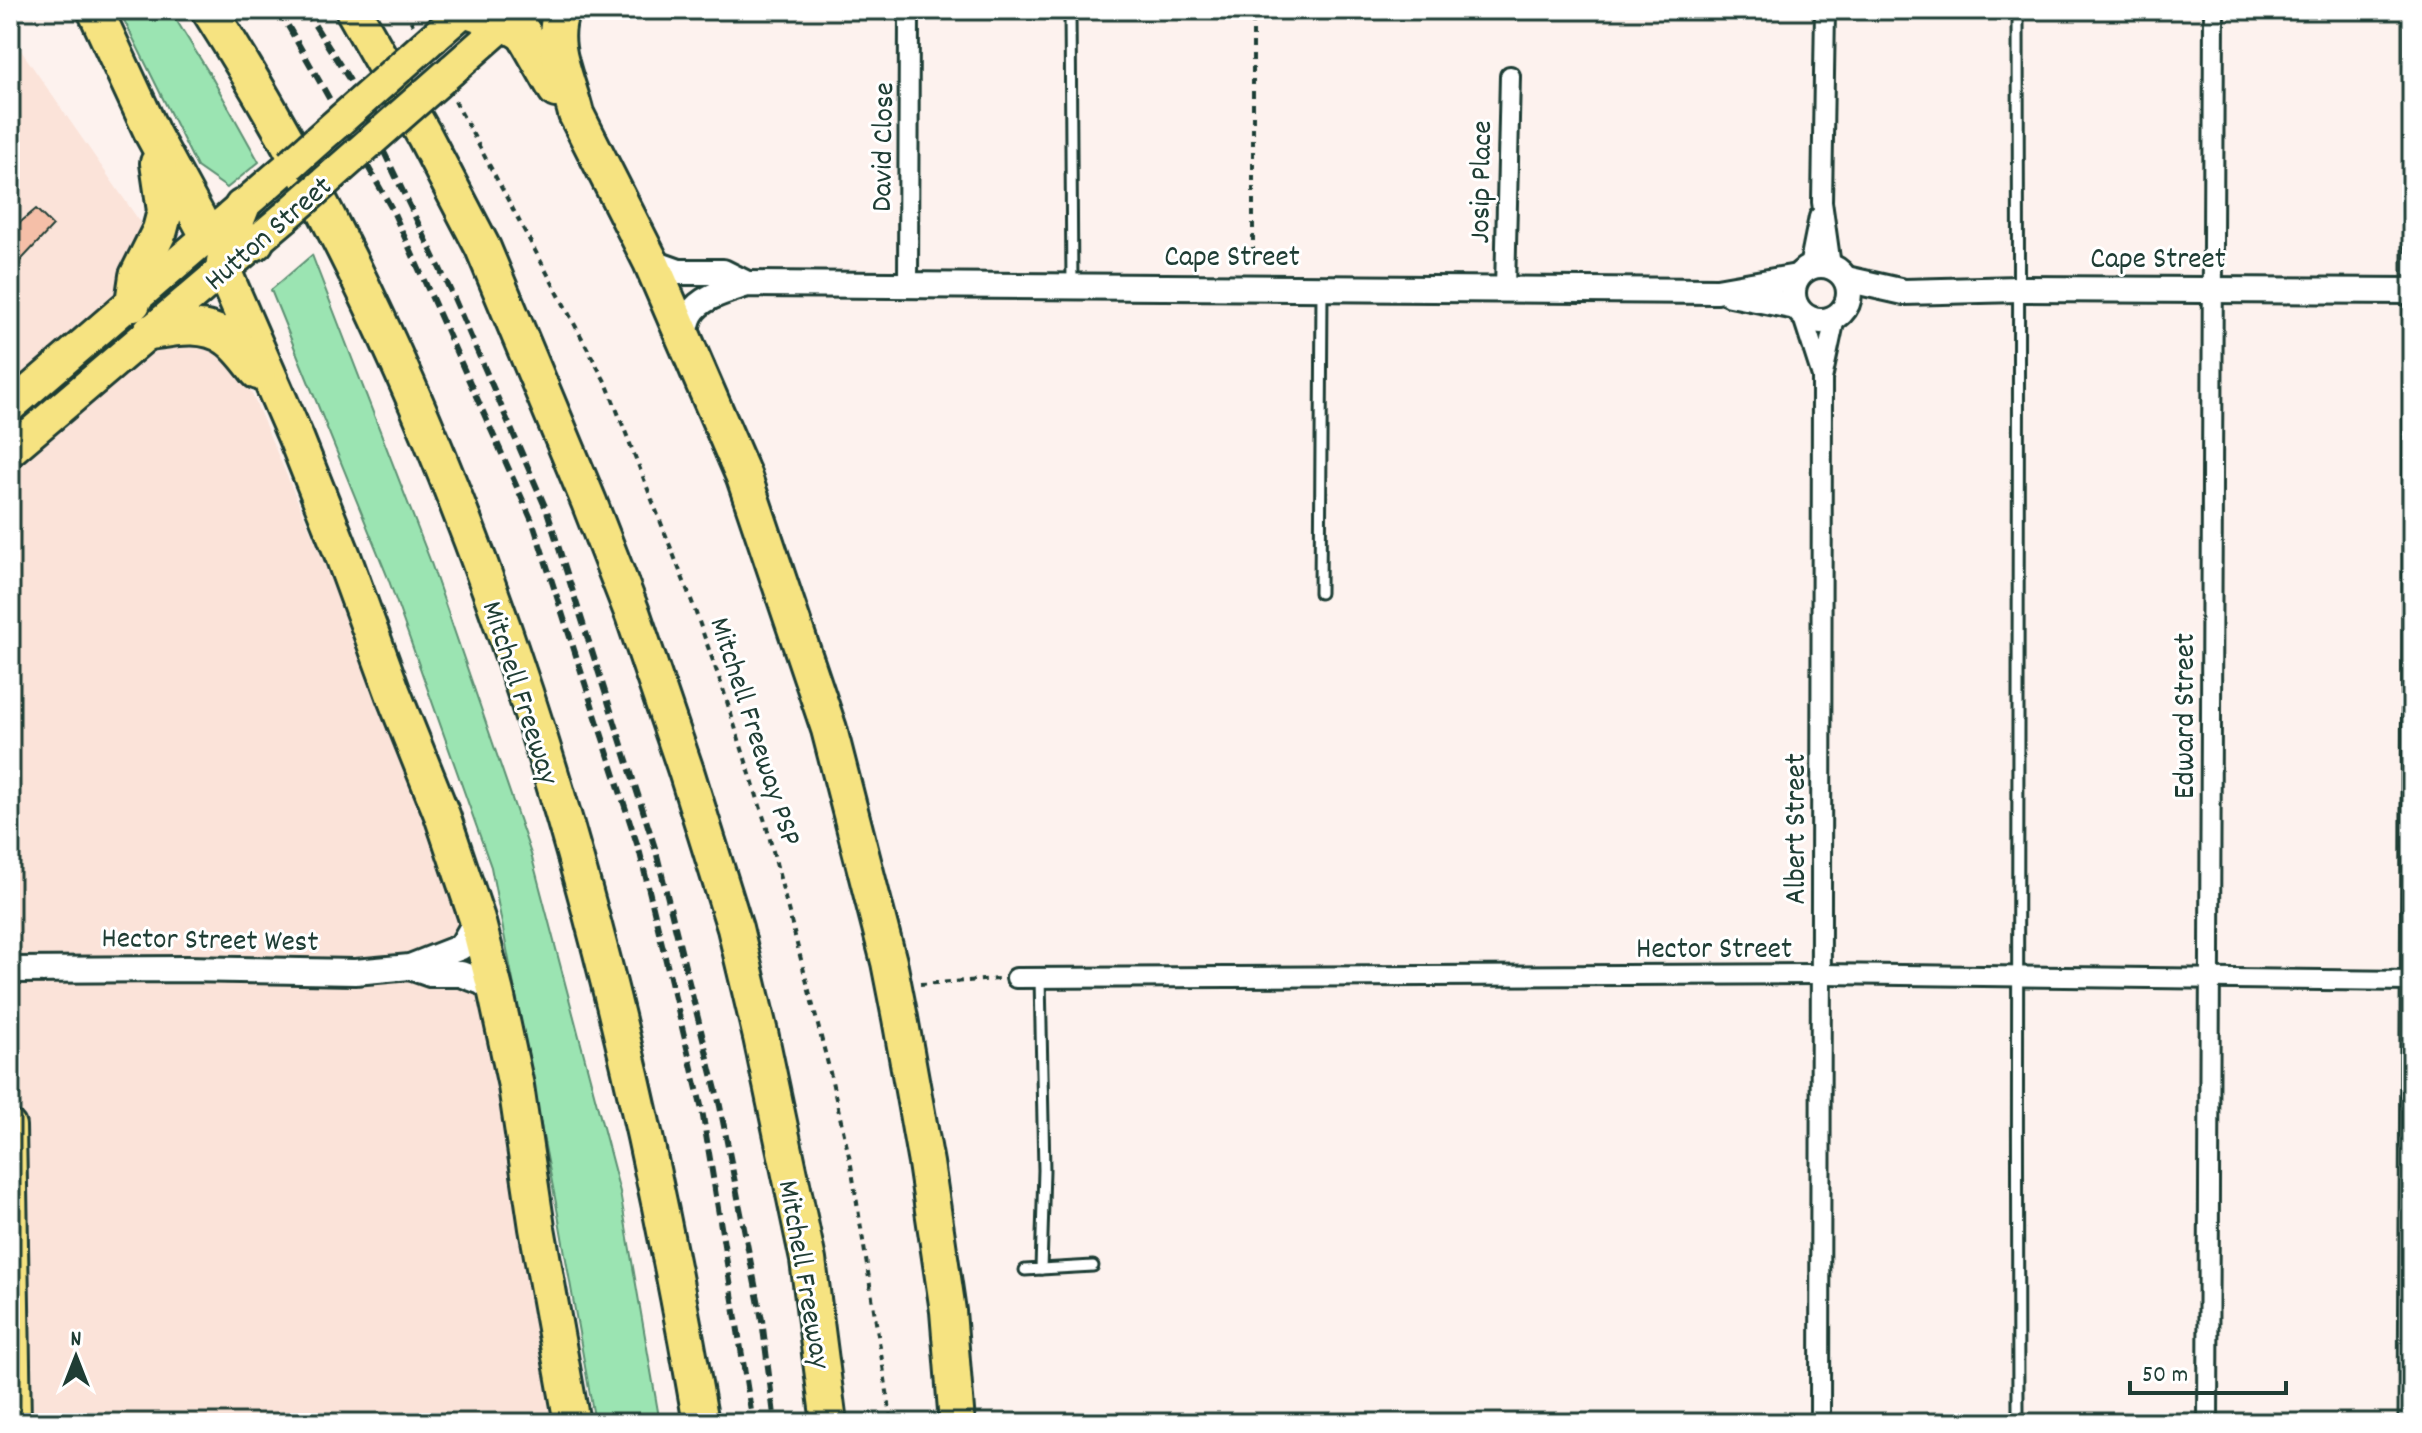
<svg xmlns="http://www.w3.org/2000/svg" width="2422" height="1433" viewBox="0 0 2422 1433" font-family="Dekko,sans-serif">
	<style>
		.built { fill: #fbe3d9 }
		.green { fill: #9be4b2; stroke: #5d9073; stroke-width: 2 }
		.building { fill: #f5bfa8; stroke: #1f3d34; stroke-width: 2 }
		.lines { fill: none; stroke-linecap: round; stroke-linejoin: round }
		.service-casing { stroke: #1f3d34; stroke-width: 15 }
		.minor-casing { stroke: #1f3d34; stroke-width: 24 }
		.tertiary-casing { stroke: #1f3d34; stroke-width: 30 }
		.primary-casing { stroke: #1f3d34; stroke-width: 36 }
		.motorway-casing { stroke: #1f3d34; stroke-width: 40 }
		.path { stroke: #1f3d34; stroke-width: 4; stroke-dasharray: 6 6; stroke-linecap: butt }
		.service { stroke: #fff; stroke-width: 9 }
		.minor { stroke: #fff; stroke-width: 18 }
		.tertiary { stroke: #fff; stroke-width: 24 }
		.primary { stroke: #f6e381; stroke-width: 30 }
		.motorway { stroke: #f6e381; stroke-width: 34 }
		.rail { stroke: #1f3d34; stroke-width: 6; stroke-dasharray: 12 6; stroke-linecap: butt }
		.primary-bridge-casing { stroke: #1f3d34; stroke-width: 36; stroke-linecap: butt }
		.primary-bridge { stroke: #f6e381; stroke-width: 30 }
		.labels { text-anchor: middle; stroke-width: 6; stroke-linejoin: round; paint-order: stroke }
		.street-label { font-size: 30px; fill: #1f3d34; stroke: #fff }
	</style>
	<rect width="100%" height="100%" fill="#fdf2ee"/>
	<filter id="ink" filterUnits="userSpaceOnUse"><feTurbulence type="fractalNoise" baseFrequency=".0125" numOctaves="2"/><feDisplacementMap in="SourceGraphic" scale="16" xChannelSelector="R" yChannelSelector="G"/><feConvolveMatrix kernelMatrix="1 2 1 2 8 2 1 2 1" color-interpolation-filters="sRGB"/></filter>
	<g filter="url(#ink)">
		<path class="built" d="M10,31L18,46L240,366L420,787L491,1018L560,1423H10Z"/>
		<g class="green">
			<path d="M119,10H170L211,76L259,162L227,188L197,167Z"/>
			<path d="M312,255L430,560L531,854L620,1192L660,1423H595L556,1203L491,867L388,578L271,290Z"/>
		</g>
		<path class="building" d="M36,209L53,226L10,272V231Z"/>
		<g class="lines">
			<g class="service-casing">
				<g id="service">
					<path d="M1070,10L1072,286"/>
					<path d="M2018,10C2020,481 2016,952 2018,1423"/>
					<path d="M1320,593L1322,291"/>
					<path d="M1041,1269L1093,1266"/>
					<path d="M1025,1270L1041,1269L1044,1170L1040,978"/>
					<path d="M2404,1423L2411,10"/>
				</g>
			</g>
			<g class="minor-casing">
				<g id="minor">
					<path d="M1825,10L1822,202L1831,266"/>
					<path d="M1809,267L1819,217"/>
					<path d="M908,285L909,10"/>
					<path d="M1505,289L1510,76"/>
					<path d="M1802,314L1822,376"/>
					<path d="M1016,978L1821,974L2412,981"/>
					<path d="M1820,1423L1822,379L1835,318"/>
					<path d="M2208,1423L2214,10"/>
				</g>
			</g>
			<g class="tertiary-casing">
				<g id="tertiary">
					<path d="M651,262L679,272H723L747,284"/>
					<circle cx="1821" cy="293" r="28"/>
					<path d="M1846,279L1904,292L2019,289L2412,291"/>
					<path d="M1731,294L1796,307"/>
					<path d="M685,338C686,330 687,321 691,314C701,296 730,290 747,284L1717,291L1797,277"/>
					<path d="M410,967L430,974H461L482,982L496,993"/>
					<path d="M10,970L186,969L355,972L410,967L461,947L477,919"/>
				</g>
			</g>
			<g class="primary-casing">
				<g id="primary">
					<path d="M434,37L465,10"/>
					<path d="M452,70L520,10"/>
					<path d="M10,407L290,165"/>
					<path d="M10,451L285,217"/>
					<path d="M10,1126L15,1423"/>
				</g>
			</g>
			<g class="motorway-casing">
				<g id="motorway">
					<path d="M95,10L153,135L208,236L226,248L237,250L256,242"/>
					<path d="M209,10C480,435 616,931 701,1423"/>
					<path d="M353,10L424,135L483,248L589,502L633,615L686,771L735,928L761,1037L808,1260L829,1423"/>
					<path d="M467,10L505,23L524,34"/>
					<path d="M510,10L556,90"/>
					<path d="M562,10C548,46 568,79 576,114L651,262L744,477L829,729L889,962L900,1018L926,1163L948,1311L957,1423"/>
					<path d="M242,207L226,248L223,270L296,438L343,556L393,693L442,815L477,919L496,993L516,1086L537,1228L572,1423"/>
					<path d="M133,303L137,276L160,230L165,211L158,163"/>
					<path d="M150,332C176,328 204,322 227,338C239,346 249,361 258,372"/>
				</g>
			</g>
			<g class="path">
				<path d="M405,10L413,25"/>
				<path d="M455,101L607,385L692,602L723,689L767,828L829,1068L851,1165L892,1423"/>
				<path d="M1253,265V10"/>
				<path d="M920,984L999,979"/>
			</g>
			<use href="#service" class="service"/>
			<use href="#minor" class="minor"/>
			<use href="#tertiary" class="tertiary"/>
			<use href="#primary" class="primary"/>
			<use href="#motorway" class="motorway"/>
			<g class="rail">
				<path d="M279,10L392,209L533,523L640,853L702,1110L753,1423"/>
				<path d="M305,10L349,79L454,298L547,511L656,851L720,1106L762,1320L775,1423"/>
			</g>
			<g class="primary-bridge-casing">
				<g id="primary-bridge">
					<path d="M290,165L434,37"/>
					<path d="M285,217L452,70"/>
				</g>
			</g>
			<use href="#primary-bridge" class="primary-bridge"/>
		</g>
	</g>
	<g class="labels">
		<g class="street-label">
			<text transform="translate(881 147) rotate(-89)" y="10">David Close</text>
			<text transform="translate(1479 182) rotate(-89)" y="10">Josip Place</text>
			<text transform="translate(267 232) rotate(-41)" y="10">Hutton Street</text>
			<text x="1232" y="265">Cape Street</text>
			<text x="2158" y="267">Cape Street</text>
			<text transform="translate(522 692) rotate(72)" y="10">Mitchell Freeway</text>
			<text transform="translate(2183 716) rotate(-90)" y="10">Edward Street</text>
			<text transform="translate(757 731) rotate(72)" y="10">Mitchell Freeway PSP</text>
			<text transform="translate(1794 829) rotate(-90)" y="10">Albert Street</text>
			<text transform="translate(210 938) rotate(1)" y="10">Hector Street West</text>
			<text x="1714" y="957">Hector Street</text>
			<text transform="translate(806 1274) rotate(80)" y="10">Mitchell Freeway</text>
		</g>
	</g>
	<rect width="2422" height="1433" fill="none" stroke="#fff" stroke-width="40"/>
	<rect x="20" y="20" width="2382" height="1393" fill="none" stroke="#1f3d34" stroke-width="3" filter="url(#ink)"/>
	<g transform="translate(76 1357)" stroke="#ffffff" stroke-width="6" paint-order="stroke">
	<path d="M0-6L14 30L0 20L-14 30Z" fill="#1f3d34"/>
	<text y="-12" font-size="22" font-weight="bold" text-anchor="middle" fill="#1f3d34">N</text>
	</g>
	<path d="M2130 1381v12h156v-12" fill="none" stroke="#1f3d34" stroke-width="4"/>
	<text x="2142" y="1381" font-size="24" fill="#1f3d34" stroke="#ffffff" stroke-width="6" paint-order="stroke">50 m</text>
</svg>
